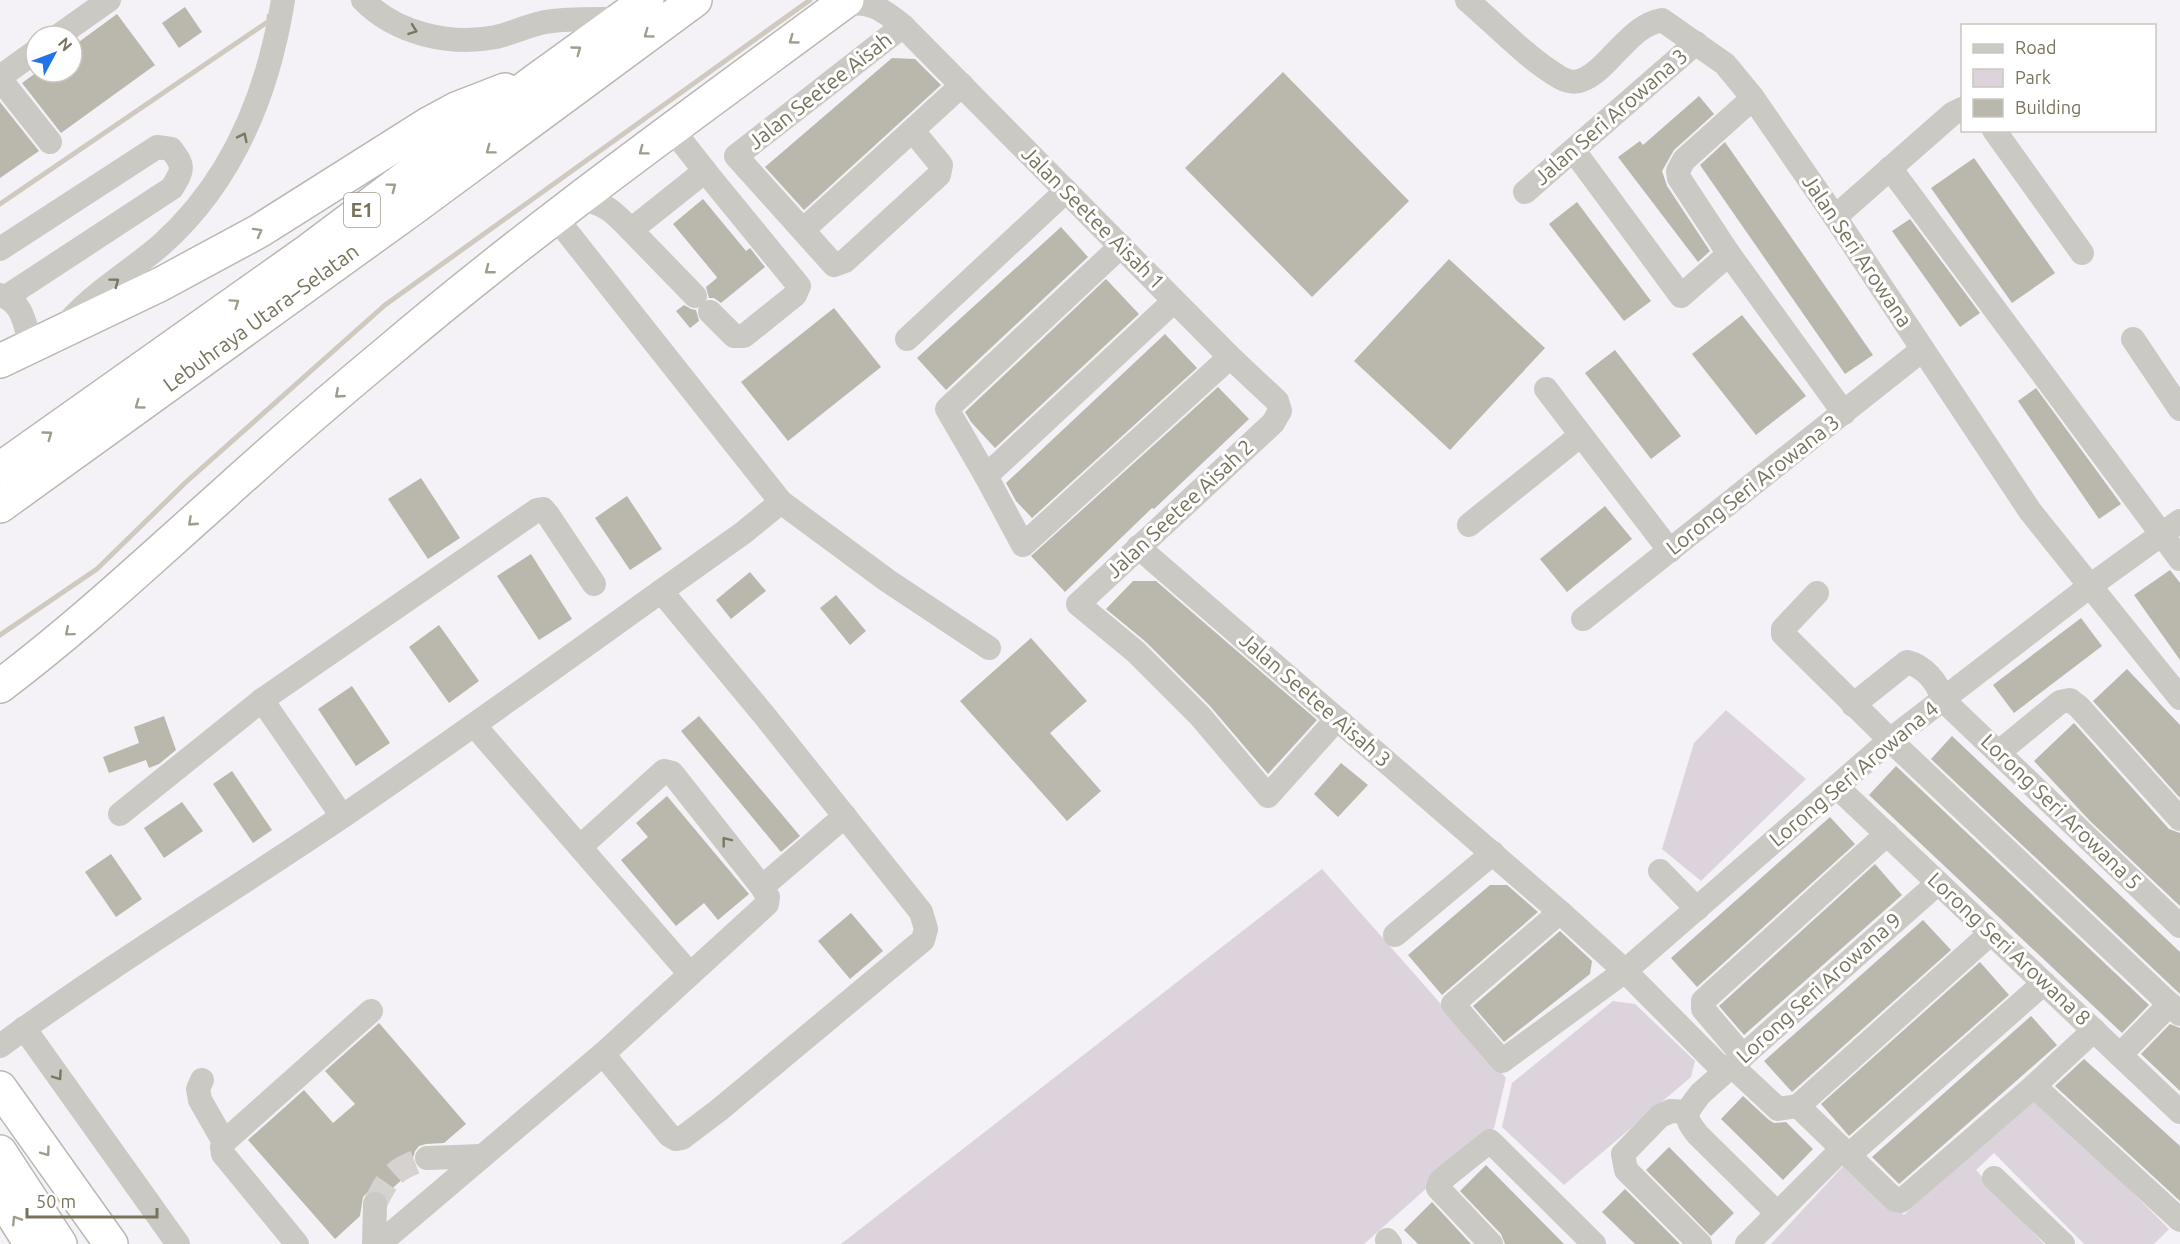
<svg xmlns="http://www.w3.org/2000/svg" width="2180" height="1244" viewBox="0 0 2180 1244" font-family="Ubuntu,sans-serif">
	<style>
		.green { fill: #ddd3dd }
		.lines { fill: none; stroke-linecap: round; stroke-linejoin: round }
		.stream { stroke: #cfc9c0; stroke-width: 5 }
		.building { fill: #bab7ac }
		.minor-tunnel { stroke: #d5d2d0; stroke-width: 24; stroke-dasharray: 24 12; stroke-linecap: butt }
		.highway-casing { stroke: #b9b8b2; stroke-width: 36 }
		.minor { stroke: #cac9c3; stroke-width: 24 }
		.highway { stroke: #fff; stroke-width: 33 }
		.oneway { stroke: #7c7761 }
		.oneway2 { stroke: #a09d8d }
		.labels { text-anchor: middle; stroke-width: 6; stroke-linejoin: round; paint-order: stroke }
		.shield { fill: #fff; stroke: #a09d8d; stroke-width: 1.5 }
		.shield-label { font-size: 20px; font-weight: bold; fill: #78735c }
		.street-label { font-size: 21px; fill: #78735c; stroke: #fff }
	</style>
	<rect width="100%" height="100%" fill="#f4f2f6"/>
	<g class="green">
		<path d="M1726,710L1806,779L1701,881L1662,849L1694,743Z"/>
		<path d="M1322,869L1506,1078L1494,1128L1364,1244H841Z"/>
		<path d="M1613,1001L1635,1004L1695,1061L1691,1077L1564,1185L1502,1127L1512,1083Z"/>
		<path d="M2034,1094L2169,1229L2154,1244H2084L1994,1153L1976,1170L2044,1244H1771L1846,1163L1904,1215Z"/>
	</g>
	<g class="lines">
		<g class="stream">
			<path d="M0,204L269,21V16"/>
			<path d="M0,635L97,569L185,483L385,305L810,0"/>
		</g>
	</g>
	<g class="building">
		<path d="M185,7L202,32L179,48L162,23Z"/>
		<path d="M117,14L155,65L61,133L22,83L37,72H72V47Z"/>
		<path d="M892,58L915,59L941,85L804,210L765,167Z"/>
		<path d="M1283,72L1409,201L1312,297L1185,168Z"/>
		<path d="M1699,96L1714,114L1674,150L1662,171L1667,186L1710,251L1698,262L1618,157L1640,141L1643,145Z"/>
		<path d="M0,102L39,151L0,178Z"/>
		<path d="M1725,142L1873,355L1845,374L1700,165Z"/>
		<path d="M1974,158L2055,273L2012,303L1931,188Z"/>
		<path d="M703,199L746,251L750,248L765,267L721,303L714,298H709L706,287L717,278L716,276L673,224Z"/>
		<path d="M1577,202L1651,301L1624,321L1549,224Z"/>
		<path d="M1910,219L1980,313L1960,327L1892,231Z"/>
		<path d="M1061,227L1088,257L946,390L917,358Z"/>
		<path d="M1449,259L1545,348L1450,450L1354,361Z"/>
		<path d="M1106,279L1139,314L995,448L971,422L965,412Z"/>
		<path d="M684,305L691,309L696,310L699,321L690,328L676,311Z"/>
		<path d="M834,308L881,367L788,441L741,382Z"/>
		<path d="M1742,315L1806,396L1756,435L1692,354Z"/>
		<path d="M1165,334L1197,368L1032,518L1016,501L1006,483Z"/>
		<path d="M1615,350L1681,436L1651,459L1585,373Z"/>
		<path d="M1218,387L1249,419L1154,509L1152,508L1065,592L1031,556Z"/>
		<path d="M2036,388L2121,504L2099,519L2018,401Z"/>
		<path d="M421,478L460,538L428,559L388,499Z"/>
		<path d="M627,496L662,549L630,570L595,518Z"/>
		<path d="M1605,506L1632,539L1567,592L1540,559Z"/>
		<path d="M531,554L572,619L539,640L497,576Z"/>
		<path d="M2170,570L2180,583V660L2134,595Z"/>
		<path d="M750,572L766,591L731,619L716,600Z"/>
		<path d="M1133,581H1156L1317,720L1268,774L1210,706L1146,642L1106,609Z"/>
		<path d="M836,595L866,631L850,645L820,608Z"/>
		<path d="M2081,618L2102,646L2014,713L1993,685Z"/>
		<path d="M439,625L479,681L449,703L409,647Z"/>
		<path d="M1031,638L1087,701L1050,733L1101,791L1067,821L960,701Z"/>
		<path d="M2127,669L2180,725V798L2093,701Z"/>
		<path d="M352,686L390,743L356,766L318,709Z"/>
		<path d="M164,716L176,750L159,764L149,768L146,760L109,773L103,757L139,743L134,727Z"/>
		<path d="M699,716L800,836L781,852L681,731Z"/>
		<path d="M2074,723L2169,829L2180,833V906L2091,822L2034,761Z"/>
		<path d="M1952,736L2180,952V994L1931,759Z"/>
		<path d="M1341,763L1368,785L1338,817L1314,794Z"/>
		<path d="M1896,766L2149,1005L2122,1033L1869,795Z"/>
		<path d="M232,771L272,830L253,843L213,784Z"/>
		<path d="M667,796L749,894L718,920L704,903L676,926L621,860L648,837L636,823Z"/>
		<path d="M182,802L203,831L164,858L144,828Z"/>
		<path d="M1830,817L1855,844L1697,987L1671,958Z"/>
		<path d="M111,854L142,899L116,917L85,872Z"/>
		<path d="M1875,864L1902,895L1744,1035L1719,1006Z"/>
		<path d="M1490,885H1507L1538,912L1442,995L1408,955Z"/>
		<path d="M851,913L883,951L850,979L818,941Z"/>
		<path d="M1923,920L1951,950L1792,1092L1764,1061Z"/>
		<path d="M1560,931L1592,961L1590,974L1504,1042L1473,1006Z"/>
		<path d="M1980,962L2009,995L1849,1136L1821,1104Z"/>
		<path d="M2031,1016L2057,1045L1899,1184L1872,1157Z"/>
		<path d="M379,1023L466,1124L444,1143L426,1144L419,1146L415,1151L413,1158L416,1167L385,1195L376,1190L368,1192L363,1197L360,1216L335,1239L248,1140L304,1090L333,1123L355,1104L325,1071Z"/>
		<path d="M2170,1024L2180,1028V1091L2141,1054Z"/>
		<path d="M2084,1059L2180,1146V1201L2055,1086Z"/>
		<path d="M1743,1096L1769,1120L1774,1123L1786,1122L1813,1149L1783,1180L1721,1119Z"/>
		<path d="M1669,1147L1734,1213L1711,1236L1646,1170Z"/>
		<path d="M1486,1165L1564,1244H1505L1501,1234L1460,1191Z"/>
		<path d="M1625,1189L1680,1244H1635L1602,1212Z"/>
		<path d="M1432,1202L1471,1244H1418L1404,1230Z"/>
	</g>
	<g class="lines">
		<path class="minor-tunnel" d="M375,1204C389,1174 396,1168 427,1158"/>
		<g class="highway-casing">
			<g id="highway">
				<path d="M0,361L161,284L259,231L430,123L456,109L505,90"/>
				<path d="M0,469L308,251L535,81L647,0"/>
				<path d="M0,506L412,209L695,0"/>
				<path d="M0,686C77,628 144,565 216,501C273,449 331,399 390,350C536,226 693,114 847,0"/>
				<path d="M0,1088L111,1244"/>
				<path d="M0,1152L60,1244"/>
				<path d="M0,1195L31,1244"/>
			</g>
		</g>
		<g class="minor">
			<path d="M363,0C396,34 451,46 496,37C513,33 529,25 545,22C569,18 595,19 620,19"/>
			<path d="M1467,0C1494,23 1526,57 1556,75C1563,80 1573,84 1582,80C1596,75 1607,61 1617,51C1631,37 1642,24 1662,20L1725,64L1753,98L1835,217L2030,511L2180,698"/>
			<path d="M840,5C870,0 881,8 903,26L1230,357L1277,401L1280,411L1273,423L1078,604L1136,652L1200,716L1268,796L1337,719"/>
			<path d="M903,26L736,156L834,265L845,261L939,175L941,165L913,131"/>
			<path d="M58,36L109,0"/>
			<path d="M0,77L36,51"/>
			<path d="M0,79L50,142"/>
			<path d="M1753,98L1684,160L1678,171L1679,178L1729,254L1844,413"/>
			<path d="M1994,130L2082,253"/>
			<path d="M1574,151L1681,296L1729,254"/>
			<path d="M1890,168L2180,559"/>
			<path d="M705,171L799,286L795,295L744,336H734L710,312"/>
			<path d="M1525,192L1696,43"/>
			<path d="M579,199C605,203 613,211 631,230L705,171L672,129"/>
			<path d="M1835,217L1952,114L1962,109"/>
			<path d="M556,218L781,502L888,581L989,648"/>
			<path d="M631,230L695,296"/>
			<path d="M803,230L962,85"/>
			<path d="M1121,246L947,409L986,476L1023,545L1230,357"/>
			<path d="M0,249L157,147L171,149C184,166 184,169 172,188L6,297"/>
			<path d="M0,295C23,301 25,325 31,346"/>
			<path d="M72,318C98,290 132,270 161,245C233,181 268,94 283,0"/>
			<path d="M907,339L1066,191"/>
			<path d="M2133,339L2180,409"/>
			<path d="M1546,389L1670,551"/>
			<path d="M986,476L1174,301"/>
			<path d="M1469,525L1581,435"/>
			<path d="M1138,547L1560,912L1625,971L1725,1072"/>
			<path d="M1817,593L1783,629V634L1890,740L2180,1014"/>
			<path d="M1583,619L1922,350"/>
			<path d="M262,700L342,816"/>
			<path d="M1853,705L1907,662C1924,666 1938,682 1942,699L2180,926"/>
			<path d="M474,725L690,974"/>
			<path d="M1999,752L2060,702L2070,700L2079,707L2180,819"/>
			<path d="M1837,787L2180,1112"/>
			<path d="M120,814L262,700L537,510L543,509L548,515L594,584"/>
			<path d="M1660,871L1697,909"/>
			<path d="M762,887L845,816"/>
			<path d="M1560,912L1453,1004L1502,1061L1625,971L1890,740L2090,586L2180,521"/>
			<path d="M1395,935L1493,853"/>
			<path d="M24,1028L178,1244"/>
			<path d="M0,1046C111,965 229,893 343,816C478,724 610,627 743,533L781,502"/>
			<path d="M603,1054L669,1135L676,1139L682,1138L719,1110L923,940L926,929L921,912L764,715L661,591"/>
			<path d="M2120,1055L2170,1004"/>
			<path d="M1743,1056L1703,1009V1001L1887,834"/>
			<path d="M1732,1066L1778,1109L1798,1106L1895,1200L1901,1201L2034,1086L2094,1030"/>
			<path d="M202,1080L198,1089L200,1100L224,1142"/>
			<path d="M2034,1086L2180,1220"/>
			<path d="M1798,1106L1991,933"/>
			<path d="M1687,1112L1671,1111L1660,1116L1623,1154L1626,1170L1700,1244"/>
			<path d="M1849,1155L2044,983"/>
			<path d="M427,1158L482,1156"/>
			<path d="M1994,1178L2063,1244"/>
			<path d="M1777,1213L1698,1135C1682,1115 1686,1113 1700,1094L1938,883"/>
			<path d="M1387,1240L1390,1244"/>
			<path d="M297,1244L223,1154L222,1147L224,1142L371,1011"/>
			<path d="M374,1244L375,1204"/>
			<path d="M379,1244L603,1054L767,904L768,897L762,887L672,773L664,771L580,847"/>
			<path d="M1491,1244L1438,1188L1440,1181L1490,1141L1594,1244"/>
			<path d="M1747,1244L1842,1149"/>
		</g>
		<use href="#highway" class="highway"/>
	</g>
	<defs><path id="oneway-chevron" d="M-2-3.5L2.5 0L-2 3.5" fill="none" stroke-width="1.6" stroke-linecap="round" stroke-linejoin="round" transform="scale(1.5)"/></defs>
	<g class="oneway">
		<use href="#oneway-chevron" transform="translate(413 30) rotate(20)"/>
		<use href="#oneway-chevron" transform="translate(243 137) rotate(-64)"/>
		<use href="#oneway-chevron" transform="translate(115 282) rotate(-37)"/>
		<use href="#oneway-chevron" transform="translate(726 841) rotate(-128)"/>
		<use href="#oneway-chevron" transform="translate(58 1076) rotate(55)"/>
	</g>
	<g class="oneway2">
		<use href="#oneway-chevron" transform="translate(648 34) rotate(144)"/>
		<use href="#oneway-chevron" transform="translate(793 40) rotate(144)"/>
		<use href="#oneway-chevron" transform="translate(577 50) rotate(-36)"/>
		<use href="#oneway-chevron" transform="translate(490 150) rotate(143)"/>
		<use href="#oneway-chevron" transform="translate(643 151) rotate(143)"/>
		<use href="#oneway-chevron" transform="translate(392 187) rotate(-37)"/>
		<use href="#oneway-chevron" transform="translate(258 232) rotate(-29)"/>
		<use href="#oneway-chevron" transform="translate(489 270) rotate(142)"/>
		<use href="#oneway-chevron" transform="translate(235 303) rotate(-35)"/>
		<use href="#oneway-chevron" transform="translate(339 394) rotate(139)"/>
		<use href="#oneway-chevron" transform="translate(139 405) rotate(144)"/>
		<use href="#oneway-chevron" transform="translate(48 435) rotate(-36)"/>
		<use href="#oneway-chevron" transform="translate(192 522) rotate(137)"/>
		<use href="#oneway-chevron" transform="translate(69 632) rotate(140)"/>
		<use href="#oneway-chevron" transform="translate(46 1152) rotate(54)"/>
		<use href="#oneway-chevron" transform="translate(16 1220) rotate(-123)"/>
	</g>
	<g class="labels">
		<rect class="shield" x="344" y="193" width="36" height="34" rx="4.5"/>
		<g class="shield-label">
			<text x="362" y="217">E1</text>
		</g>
		<g class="street-label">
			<text transform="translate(820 91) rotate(-38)" y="7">Jalan Seetee Aisah</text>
			<text transform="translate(1611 117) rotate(-41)" y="7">Jalan Seri Arowana 3</text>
			<text transform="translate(1093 218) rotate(45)" y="7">Jalan Seetee Aisah 1</text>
			<text transform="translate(1857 251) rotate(56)" y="7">Jalan Seri Arowana</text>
			<text transform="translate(261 318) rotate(-36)" y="7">Lebuhraya Utara–Selatan</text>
			<text transform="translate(1753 485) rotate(-38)" y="7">Lorong Seri Arowana 3</text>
			<text transform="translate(1180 509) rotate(-43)" y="7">Jalan Seetee Aisah 2</text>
			<text transform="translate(1315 700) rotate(41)" y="7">Jalan Seetee Aisah 3</text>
			<text transform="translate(1854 774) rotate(-40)" y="7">Lorong Seri Arowana 4</text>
			<text transform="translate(2061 812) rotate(44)" y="7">Lorong Seri Arowana 5</text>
			<text transform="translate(2009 949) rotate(43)" y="7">Lorong Seri Arowana 8</text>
			<text transform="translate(1819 988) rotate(-42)" y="7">Lorong Seri Arowana 9</text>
		</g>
	</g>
	<rect x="1961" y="24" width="195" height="108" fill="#ffffff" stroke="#c9c7be" stroke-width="1.5"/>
	<rect x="1973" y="44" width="30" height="9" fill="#cac9c3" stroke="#c9c7be" stroke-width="1.5"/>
	<text x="2015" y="54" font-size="18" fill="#78735c">Road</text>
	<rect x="1973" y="69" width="30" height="18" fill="#ddd3dd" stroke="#c9c7be" stroke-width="1.5"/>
	<text x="2015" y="84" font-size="18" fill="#78735c">Park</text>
	<rect x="1973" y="99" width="30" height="18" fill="#bab7ac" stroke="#c9c7be" stroke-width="1.5"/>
	<text x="2015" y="114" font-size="18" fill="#78735c">Building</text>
	<g transform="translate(54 54) rotate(49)"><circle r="28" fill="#ffffff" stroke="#c9c7be" stroke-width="1.5"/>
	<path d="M0-4.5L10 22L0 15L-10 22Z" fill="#2273e7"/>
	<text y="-9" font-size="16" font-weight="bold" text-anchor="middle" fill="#78735c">N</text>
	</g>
	<path d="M27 1208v9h130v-9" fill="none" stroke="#78735c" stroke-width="3"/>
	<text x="36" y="1208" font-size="18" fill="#78735c" stroke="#ffffff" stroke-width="4.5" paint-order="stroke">50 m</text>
</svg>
